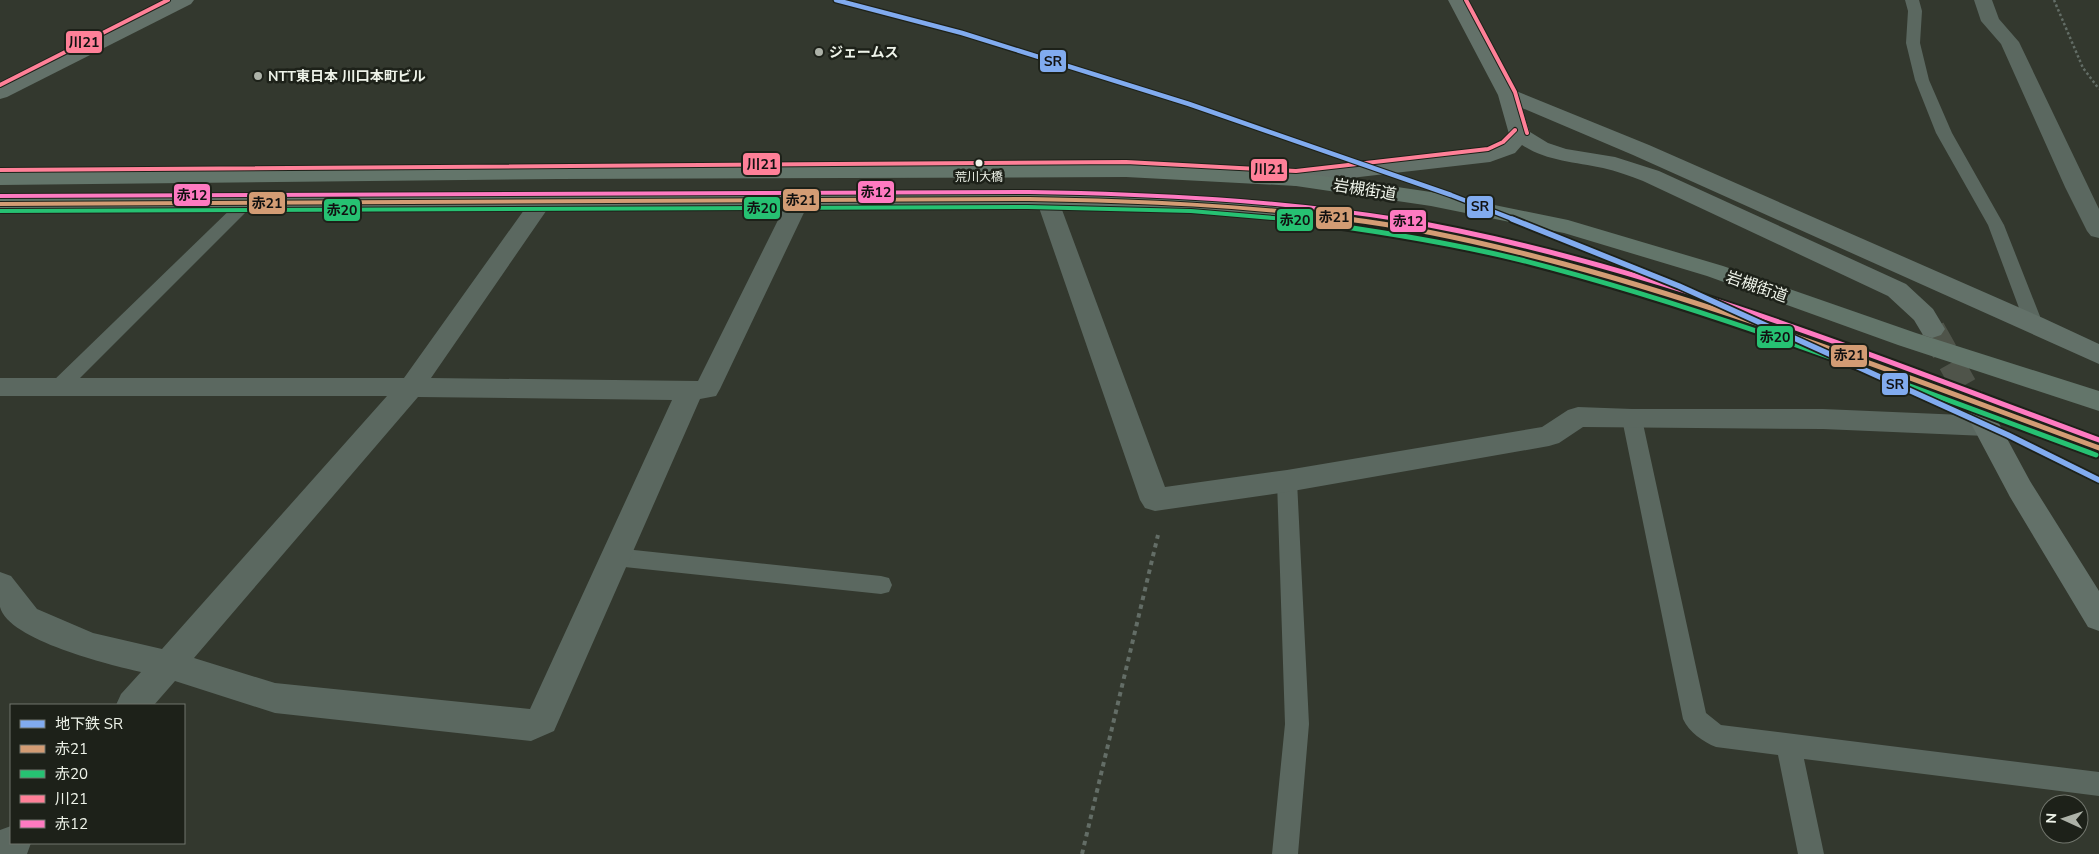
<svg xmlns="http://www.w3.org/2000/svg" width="2099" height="854" viewBox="0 0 2099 854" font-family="'Nunito Sans','Noto Sans JP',sans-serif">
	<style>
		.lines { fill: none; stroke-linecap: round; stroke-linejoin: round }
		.secondary-tunnel { stroke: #4f544a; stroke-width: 26; stroke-dasharray: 26 13; stroke-linecap: butt }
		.path-far1 { stroke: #636d66; stroke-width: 2.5; stroke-dasharray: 2.5 2.5; stroke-linecap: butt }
		.path { stroke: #636d66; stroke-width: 4; stroke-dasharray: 4.5 4.5; stroke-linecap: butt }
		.lane { fill: #5b6860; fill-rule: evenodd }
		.street { fill: #5b6860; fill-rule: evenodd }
		.secondary { fill: #637169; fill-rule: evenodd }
		.highway { fill: #63756a; fill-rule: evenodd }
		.bus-1-far1-casing { stroke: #1d2119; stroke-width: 6 }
		.bus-1-casing { stroke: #1d2119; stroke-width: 9 }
		.bus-2-far1-casing { stroke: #1d2119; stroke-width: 6 }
		.bus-2-casing { stroke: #1d2119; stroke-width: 9 }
		.bus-3-casing { stroke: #1d2119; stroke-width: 6 }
		.bus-4-far1-casing { stroke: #1d2119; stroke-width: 6 }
		.bus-4-casing { stroke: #1d2119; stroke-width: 9 }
		.bus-1-far1 { stroke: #d39c74; stroke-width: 4 }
		.bus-1 { stroke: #d39c74; stroke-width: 5 }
		.bus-2-far1 { stroke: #26c172; stroke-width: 4 }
		.bus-2 { stroke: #26c172; stroke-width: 5 }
		.bus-3 { stroke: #ff8098; stroke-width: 4 }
		.bus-4-far1 { stroke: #fe7ac1; stroke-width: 4 }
		.bus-4 { stroke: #fe7ac1; stroke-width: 5 }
		.metro-1-far1-casing { stroke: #1d2119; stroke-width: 7 }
		.metro-1-casing { stroke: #1d2119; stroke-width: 9 }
		.metro-1-far1 { stroke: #81abef; stroke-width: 4.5 }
		.metro-1 { stroke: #81abef; stroke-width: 5.5 }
		.poi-dot { fill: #adb2a8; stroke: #1d2119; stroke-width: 2 }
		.bus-dot { fill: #eef3e9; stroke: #1d2119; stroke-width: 2 }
		.labels { text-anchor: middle; stroke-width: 5; stroke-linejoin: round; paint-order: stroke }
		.far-bus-label { font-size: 12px; fill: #eef3e9; stroke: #1d2119 }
		.far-poi-label { font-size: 14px; font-weight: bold; fill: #eef3e9; stroke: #1d2119; text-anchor: start }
		.street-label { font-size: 16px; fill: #eef3e9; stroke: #1d2119 }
		.line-badge { stroke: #1d2119; stroke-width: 2 }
		.pale-badge-label { font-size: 14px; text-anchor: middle; font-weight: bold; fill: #111 }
	</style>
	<rect width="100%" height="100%" fill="#33382e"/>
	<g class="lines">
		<path class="secondary-tunnel" d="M1932,329L1981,416"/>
		<path class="path-far1" d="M2054,0L2083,68L2099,89"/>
		<path class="path" d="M1082,854L1158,535"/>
		<g class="lane">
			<path d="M1905,0H1919L1922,11L1920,43L1929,80L1952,133L2004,225L2043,324L2040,328L2034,330L2028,328L2025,324L1988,225L1936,133L1915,80L1906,43L1908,11Z"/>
			<path d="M247,197L253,199L255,202L253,205L65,393L58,395L51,393L48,388L51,383L241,199Z"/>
			<path d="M1632,412L1639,414L1642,419L1706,713L1721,725L2099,772V796L1804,759L1824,854H1798L1778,755L1716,747C1703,742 1689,732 1683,719L1622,419L1625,414Z"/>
			<path d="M1287,473L1294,475L1297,481L1309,724L1298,854H1272L1285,724L1277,481L1280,475Z"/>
			<path d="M615,548L881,576L889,578L892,585L889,592L881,594L615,566L607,563L604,557L607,551Z"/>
		</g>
		<g class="street">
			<path d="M1974,0H1992L1999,19L2019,42L2099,209V238L2091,236L2087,231L2065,187L2001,44L1981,21Z"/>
			<path d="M1047,192L1055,194L1058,199L1165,487L1287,470L1542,427L1568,410L1578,407L1632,409H1823L1986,416L1996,419L2000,426L1996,433L1986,436L1823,429L1583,427L1559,443L1549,446L1287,492L1155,511L1145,508L1140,500L1036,199L1039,194Z"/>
			<path d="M799,193L807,195L810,200L720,389L716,396L700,399L554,731L531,741L275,713L175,681L154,705H116L121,694L141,672C110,665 8,640 0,607C0,597 0,583 0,572L11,576L37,609L93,633L162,649L387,396H0V378H404L534,196L542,194L550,196L553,201L431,378L698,381L788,200L791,195ZM418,397L672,400L530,709L275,683L194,658Z"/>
			<path d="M11,826V843H31L27,854H0V830Z"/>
		</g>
		<g class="secondary">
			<path d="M171,0H194L191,4L7,97L0,99V85Z"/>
			<path d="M1448,0H1466L1516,91L1649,145L2043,318L2099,344V364L1633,155L1522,108L1530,132L1548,143L1566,149L1615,157L1659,171L1906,284L1933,309L1945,329L1941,335L1932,338L1923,335L1914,320L1888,296L1643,181C1630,176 1616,171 1603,168C1575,162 1546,161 1522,145L1515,153L1490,162L1342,179L1296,186L1288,184L1285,179L1288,174L1342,165L1485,150L1499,143L1509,134L1498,95Z"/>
			<path d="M1981,406L1991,409L2030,481L2099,591V631L2088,627L2010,497L1967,416L1971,409Z"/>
		</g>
		<g class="highway">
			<path d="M1126,163L1296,172L1431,192L1568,220L1723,266L1916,333L2099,391V411L1898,345L1707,276L1564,233L1431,206L1296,186L1126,177L558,179L0,185V171L558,165Z"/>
			<path d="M1047,192L1227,198L1329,209L1433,226L1556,252L1712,298L2099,437V458L1694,310L1552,267L1433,240L1329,223L1227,212L1047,206L0,211V197Z"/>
		</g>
		<g class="bus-1-far1-casing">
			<path id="bus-1-far1" d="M0,204L1029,199C1138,201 1248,205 1357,220"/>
		</g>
		<g class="bus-1-casing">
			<path id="bus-1" d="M1347,219C1421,228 1493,245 1564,264C1746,313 1922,383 2099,448"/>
		</g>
		<g class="bus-2-far1-casing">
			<path id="bus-2-far1" d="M0,211L1028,207L1191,211L1297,220"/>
		</g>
		<g class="bus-2-casing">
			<path id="bus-2" d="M1287,219C1365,229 1444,241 1521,260C1717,310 1906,385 2096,455"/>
		</g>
		<g class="bus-3-casing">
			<g id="bus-3">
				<path d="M1466,0L1515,92L1527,133"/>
				<path d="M0,85L168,0"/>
				<path d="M0,170L1126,162L1296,171L1488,149L1503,142L1515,130"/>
			</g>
		</g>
		<g class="bus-4-far1-casing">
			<path id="bus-4-far1" d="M0,196L1029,192C1154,194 1279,200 1403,220"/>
		</g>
		<g class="bus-4-casing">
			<path id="bus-4" d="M1396,219C1639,260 1869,355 2099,440"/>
		</g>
		<use href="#bus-1-far1" class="bus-1-far1"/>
		<use href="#bus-1" class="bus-1"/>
		<use href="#bus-2-far1" class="bus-2-far1"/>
		<use href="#bus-2" class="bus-2"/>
		<use href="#bus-3" class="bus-3"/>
		<use href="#bus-4-far1" class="bus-4-far1"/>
		<use href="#bus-4" class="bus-4"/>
		<g class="metro-1-far1-casing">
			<path id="metro-1-far1" d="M836,0L962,33L1189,104L1451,195L1515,220"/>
		</g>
		<g class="metro-1-casing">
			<path id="metro-1" d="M1512,219L1679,286L2008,435L2099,480"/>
		</g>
		<use href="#metro-1-far1" class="metro-1-far1"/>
		<use href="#metro-1" class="metro-1"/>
	</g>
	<g class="poi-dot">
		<circle cx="819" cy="52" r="5"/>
		<circle cx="258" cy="76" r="5"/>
	</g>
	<circle class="bus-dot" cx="979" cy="163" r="4.5"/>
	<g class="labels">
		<g class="far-bus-label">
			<text x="979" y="181">荒川大橋</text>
		</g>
		<g class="far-poi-label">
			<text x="829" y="57">ジェームス</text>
			<text x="268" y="81">NTT東日本 川口本町ビル</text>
		</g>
		<g class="street-label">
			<text transform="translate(1365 189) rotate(9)" y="6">岩槻街道</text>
			<text transform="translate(1757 286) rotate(19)" y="6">岩槻街道</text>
		</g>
	</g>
	<g class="line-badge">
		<rect x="65" y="30" width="38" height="24" rx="5" fill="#ff8098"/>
		<rect x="1039" y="49" width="28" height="24" rx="5" fill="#81abef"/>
		<rect x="742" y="152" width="39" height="24" rx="5" fill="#ff8098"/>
		<rect x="1250" y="158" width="38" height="24" rx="5" fill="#ff8098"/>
		<rect x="857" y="180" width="38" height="24" rx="5" fill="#fe7ac1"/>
		<rect x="173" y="183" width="38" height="24" rx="5" fill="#fe7ac1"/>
		<rect x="782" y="188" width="38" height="24" rx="5" fill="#d39c74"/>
		<rect x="248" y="191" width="38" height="24" rx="5" fill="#d39c74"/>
		<rect x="1466" y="195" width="28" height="24" rx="5" fill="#81abef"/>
		<rect x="743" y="196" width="38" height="24" rx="5" fill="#26c172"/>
		<rect x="323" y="198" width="38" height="24" rx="5" fill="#26c172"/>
		<rect x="1315" y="206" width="38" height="24" rx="5" fill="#d39c74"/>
		<rect x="1276" y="208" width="38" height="24" rx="5" fill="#26c172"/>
		<rect x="1389" y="209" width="38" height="24" rx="5" fill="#fe7ac1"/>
		<rect x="1756" y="325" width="38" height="24" rx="5" fill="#26c172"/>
		<rect x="1830" y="344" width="38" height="24" rx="5" fill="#d39c74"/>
		<rect x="1881" y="372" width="28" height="24" rx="5" fill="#81abef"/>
	</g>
	<g class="pale-badge-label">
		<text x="84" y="47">川21</text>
		<text x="1053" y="66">SR</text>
		<text x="762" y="169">川21</text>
		<text x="1269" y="174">川21</text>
		<text x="876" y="197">赤12</text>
		<text x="192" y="200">赤12</text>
		<text x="801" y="205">赤21</text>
		<text x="267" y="208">赤21</text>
		<text x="1480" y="211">SR</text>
		<text x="762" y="213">赤20</text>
		<text x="342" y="215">赤20</text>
		<text x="1334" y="222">赤21</text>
		<text x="1295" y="225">赤20</text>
		<text x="1408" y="226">赤12</text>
		<text x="1775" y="342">赤20</text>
		<text x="1849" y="360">赤21</text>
		<text x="1895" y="389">SR</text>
	</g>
	<rect x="10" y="704" width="175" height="140" fill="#1d2119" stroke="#71756c"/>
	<rect x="20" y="720" width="25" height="8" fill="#81abef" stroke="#71756c"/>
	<text x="55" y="729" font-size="15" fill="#eef3e9">地下鉄 SR</text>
	<rect x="20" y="745" width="25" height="8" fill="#d39c74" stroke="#71756c"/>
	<text x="55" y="754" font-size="15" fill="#eef3e9">赤21</text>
	<rect x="20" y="770" width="25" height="8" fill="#26c172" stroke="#71756c"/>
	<text x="55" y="779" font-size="15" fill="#eef3e9">赤20</text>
	<rect x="20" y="795" width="25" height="8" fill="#ff8098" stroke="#71756c"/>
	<text x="55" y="804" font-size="15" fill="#eef3e9">川21</text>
	<rect x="20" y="820" width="25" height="8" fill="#fe7ac1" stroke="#71756c"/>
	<text x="55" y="829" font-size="15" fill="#eef3e9">赤12</text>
	<g transform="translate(2064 819) rotate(273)"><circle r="24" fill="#1d2119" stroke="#71756c"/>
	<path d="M0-4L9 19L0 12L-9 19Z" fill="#adb2a8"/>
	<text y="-8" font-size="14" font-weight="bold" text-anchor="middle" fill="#eef3e9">N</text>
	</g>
</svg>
